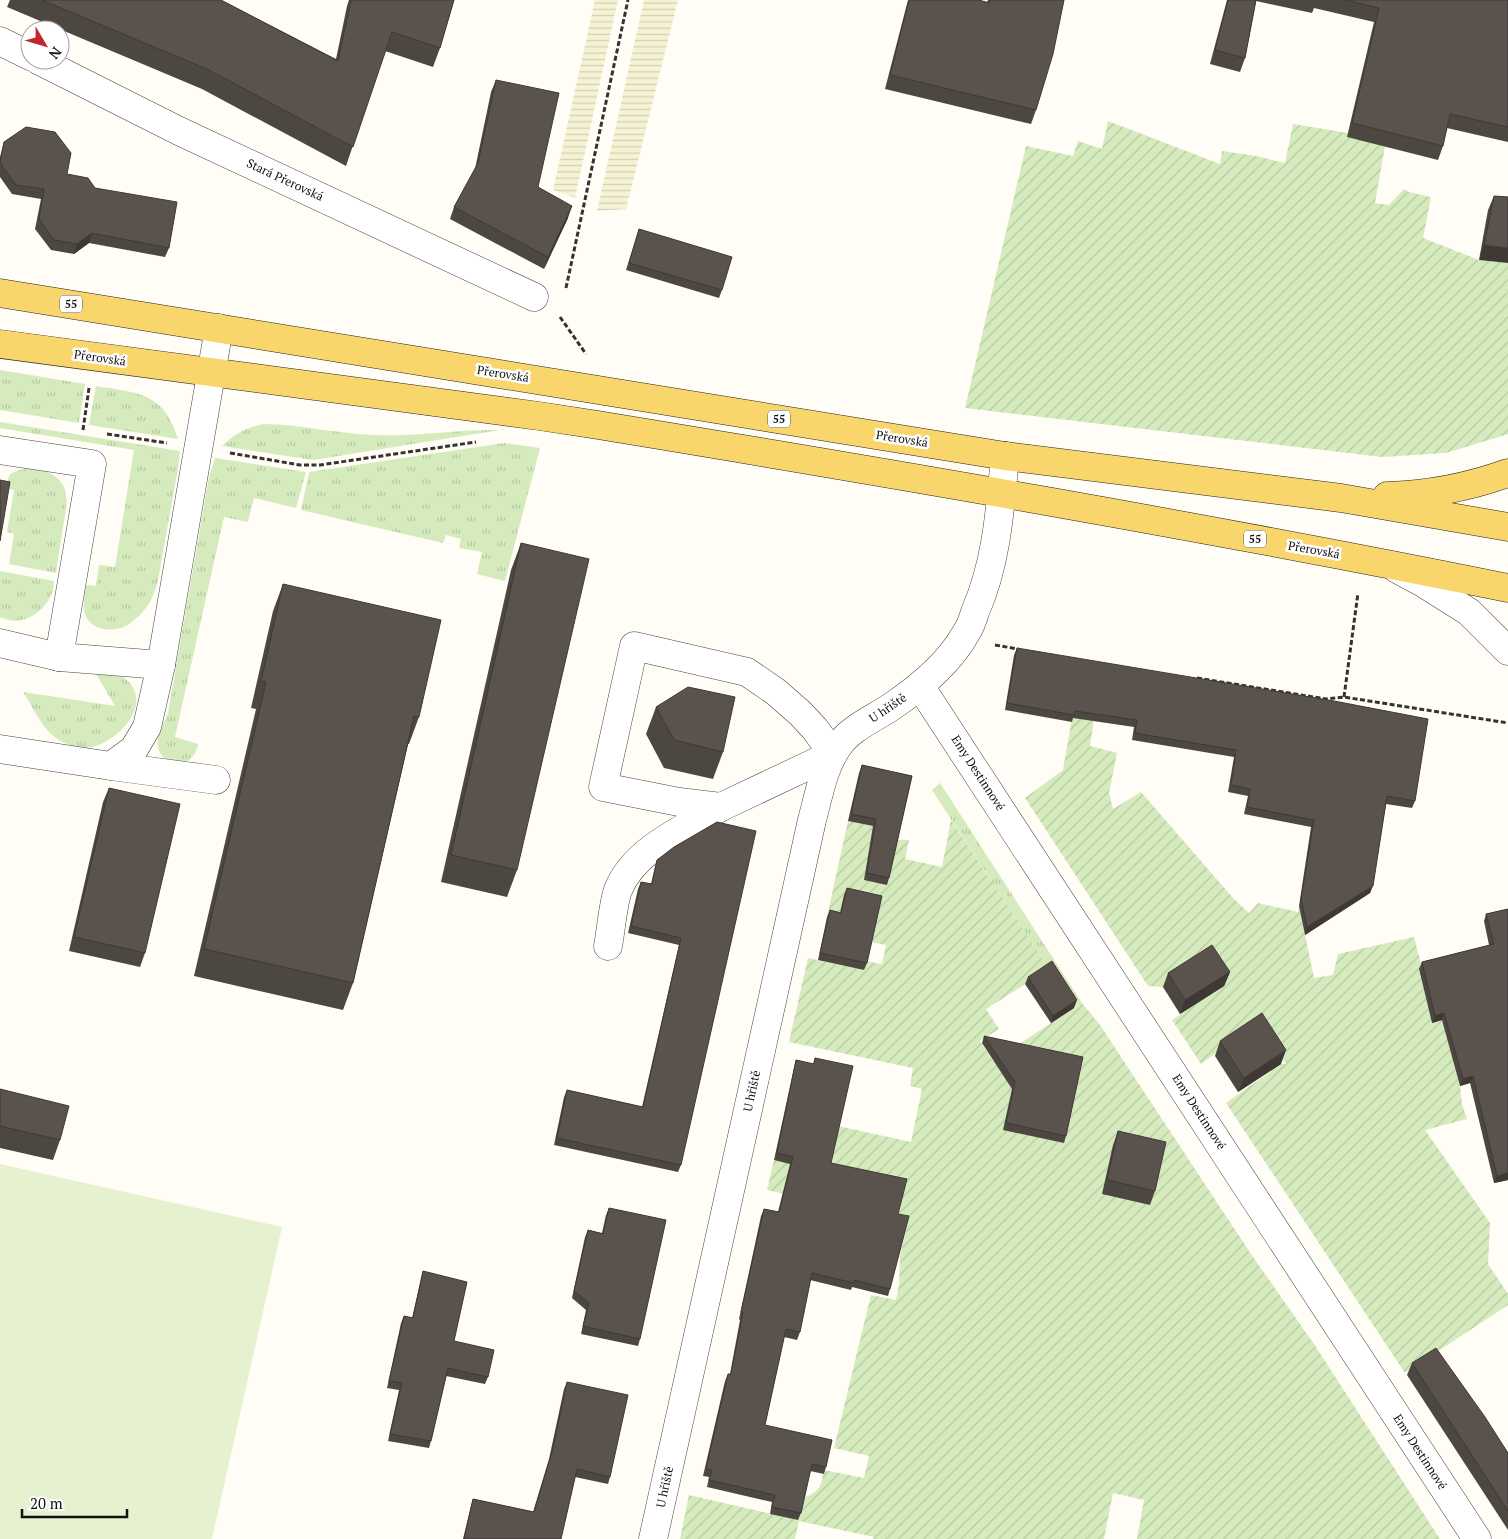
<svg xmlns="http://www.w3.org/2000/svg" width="1508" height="1539" viewBox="0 0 1508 1539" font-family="'PT Serif',serif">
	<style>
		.farmland { fill: url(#farmland-rules) }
		.grass { fill: url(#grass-tufts) }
		.garden { fill: url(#garden-furrows) }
		.pitch { fill: #e6f2cf }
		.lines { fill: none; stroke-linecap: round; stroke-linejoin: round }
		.minor-casing { stroke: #444; stroke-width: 29 }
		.major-casing { stroke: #222; stroke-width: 29 }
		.path { stroke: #333; stroke-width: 3; stroke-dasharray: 5 2.5; stroke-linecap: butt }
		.minor { stroke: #fff; stroke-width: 28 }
		.major { stroke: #f9d66b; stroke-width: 28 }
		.wall { fill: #4d4742 }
		.shaded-wall { fill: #3f3936 }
		.building { fill: #5a524d; stroke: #3f3936 }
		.labels { text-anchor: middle; stroke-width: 5; stroke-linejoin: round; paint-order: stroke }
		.shield { fill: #fff; stroke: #585858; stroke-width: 1 }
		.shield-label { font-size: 11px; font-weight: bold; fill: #111 }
		.street-label { font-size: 12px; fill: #111; stroke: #fff }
	</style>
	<defs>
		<pattern id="farmland-rules" width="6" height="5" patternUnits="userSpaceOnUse" patternTransform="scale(1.25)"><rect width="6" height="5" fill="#f6f3d4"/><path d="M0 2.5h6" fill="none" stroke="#d2cfb5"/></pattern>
		<pattern id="grass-tufts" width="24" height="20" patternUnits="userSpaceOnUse" patternTransform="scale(1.25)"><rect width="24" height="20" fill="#d5ebbd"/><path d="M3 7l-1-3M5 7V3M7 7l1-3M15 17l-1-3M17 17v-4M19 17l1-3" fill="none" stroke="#b6c8a1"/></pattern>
		<pattern id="garden-furrows" width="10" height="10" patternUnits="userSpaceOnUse" patternTransform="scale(1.25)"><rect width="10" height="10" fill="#d5ebbd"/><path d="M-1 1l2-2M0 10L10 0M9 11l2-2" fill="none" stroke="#b6c8a1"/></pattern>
	</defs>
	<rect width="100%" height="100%" fill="#fffdf5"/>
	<g class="farmland">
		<path d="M595,0H618L575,198L553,190Z"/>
		<path d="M644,0H678L626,209L597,211Z"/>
	</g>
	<g class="grass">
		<path d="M0,370L85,384L79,423L0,410Z"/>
		<path d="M96,386C138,393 164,392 178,439L89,425Z"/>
		<path d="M0,422L180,451L178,469C173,496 168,524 163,552C160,567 159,585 151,600C146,609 137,619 128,625C113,633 89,632 84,611C83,603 85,594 86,585L96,586L99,565L115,567L134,450L0,428Z"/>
		<path d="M263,424C300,424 337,434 374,435C416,437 458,429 500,430L313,460L222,446C234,434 246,428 263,424Z"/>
		<path d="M504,443L540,448L505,581L477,574L482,552L459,548L461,539L446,535L443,543L301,510L309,472Z"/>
		<path d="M215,458L306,472L296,508L254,498L248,522L224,517L175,737L198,744C193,775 153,764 158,739C160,730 165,721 168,713L209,477Z"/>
		<path d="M35,467C71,478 69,495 63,527C61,542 58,557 56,573L9,564L14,534L7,532L14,490L5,488L10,474L19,470Z"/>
		<path d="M0,571L54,581C54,606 25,630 0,617Z"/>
		<path d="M95,672C105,673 119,673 128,681C154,707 114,746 86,748C74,749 60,742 51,734C41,725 31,704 23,692L115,706Z"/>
		<path d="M940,783L1082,1003L1074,1008L932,790Z"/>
	</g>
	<g class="garden">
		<path d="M1108,121L1220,164L1222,151L1256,156L1285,163L1293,124L1348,133V137L1385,146L1375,203L1389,205L1404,189L1409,192L1431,197L1423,238L1479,260L1508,263V434L1446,453L1382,457L965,408L1026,146L1073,156L1078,141L1102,149Z"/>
		<path d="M1081,666L1099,687L1090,746L1117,753L1109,793L1113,809L1141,792L1233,898L1249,913L1258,903L1298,912L1299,906L1314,978L1333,975L1338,954L1414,937L1422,968L1419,970L1432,1023L1474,1012L1454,1065L1460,1086L1462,1104L1467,1119L1425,1130L1490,1223L1488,1264L1508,1294V1305L1405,1373L1226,1103L1281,1064H1286L1258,1022L1201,1064L1172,1020L1224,985L1163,987L1148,986L1025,798L1063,770Z"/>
		<path d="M951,820L1049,969L986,1009L999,1029L980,1041L993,1061L1082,1003L1100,1025L1253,1257L1314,1344L1440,1539H1137L1144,1500L1113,1493L1104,1539H873L874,1537L799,1521L795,1539H680L689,1495L798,1520L803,1498C821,1491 820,1488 824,1470L864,1478L869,1456L834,1448L871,1295L896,1300L899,1285L900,1256L908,1222L767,1190L774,1160L827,1170L838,1126L911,1142L922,1089L910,1086L913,1068L789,1042L808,958L864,970L866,961L882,964L886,945L871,942L839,920L827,917L848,821L873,826L872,835L897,840H909L905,859L942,867Z"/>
	</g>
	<path class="pitch" d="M0,1164L282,1227L212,1539H0Z"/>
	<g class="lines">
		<g class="minor-casing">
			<g id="minor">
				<path d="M0,41L30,56"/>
				<path d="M38,60L179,131L534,297"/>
				<path d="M0,450L92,464L59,657"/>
				<path d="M1397,569L1423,583L1469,612L1508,651"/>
				<path d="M0,643L59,657L161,665"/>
				<path d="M634,646L747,672L776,692L800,713L815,729L833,754L721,807L679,802L603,787Z"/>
				<path d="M920,686L1477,1539"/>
				<path d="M0,749L111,766L134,749L147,727L161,665L219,328"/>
				<path d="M111,766L216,780"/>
				<path d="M608,946C611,931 613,903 618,890C634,849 686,828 721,807"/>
				<path d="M653,1539L812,820C819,795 823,767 839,745C851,728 873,719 891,707C919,688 949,664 966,633C970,627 973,619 975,612C997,562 1000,509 1005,456"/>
			</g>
		</g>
		<g class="major-casing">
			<g id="major">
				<path d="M0,293L1005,456L1341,498L1508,527"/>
				<path d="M0,344L539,416L598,425C902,475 1206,527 1508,588"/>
				<path d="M1387,496C1429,495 1469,487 1508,473"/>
			</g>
		</g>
		<g class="path">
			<path d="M566,288L628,0"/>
			<path d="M560,317L586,354"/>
			<path d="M83,430L89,388"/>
			<path d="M107,434L167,443"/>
			<path d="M230,453L300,465H320L476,442"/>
			<path d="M995,645L1018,649"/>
			<path d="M1197,678L1326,699L1344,697L1508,723"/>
			<path d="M1344,697L1358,593"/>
		</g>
		<use href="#minor" class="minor"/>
		<use href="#major" class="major"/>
	</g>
	<g class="wall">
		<path d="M10,0H221L336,59L347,6L349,0H454L440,48L433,67L385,51L346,166L202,89L7,7Z"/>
		<path d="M908,0H979L987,2L988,0H1064L1036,110L1031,124L885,89Z"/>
		<path d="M1227,0H1508V142L1447,128L1443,146L1438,160L1347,137L1374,22L1314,8L1312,13L1256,1L1245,58L1240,72L1210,64Z"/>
		<path d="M496,80L538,187L568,218L544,269L450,219L454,207L475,169L491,92Z"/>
		<path d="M4,142L67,174L95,188L169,248L165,257L89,243L74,254L51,250L35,229L41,199L12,194L0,177V157Z"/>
		<path d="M1494,196L1508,197L1479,260L1488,210Z"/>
		<path d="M639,229L722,290L719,298L626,270Z"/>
		<path d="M521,543L517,870L507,897L441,882L511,570Z"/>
		<path d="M283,584L419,717L409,744H408L353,983L343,1010L194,976L256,709L251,708L273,611Z"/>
		<path d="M1017,648L1415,801L1412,808L1386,804L1370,893L1305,935L1299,906L1311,827L1244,814L1248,796L1228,792L1234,757L1132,740L1134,727L1073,718L1072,722L1005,710L1014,655Z"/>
		<path d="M656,707L723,752L713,779L664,768L646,734Z"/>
		<path d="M862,765L912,776L889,878L887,885L864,880L873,826L848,821L859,773Z"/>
		<path d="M109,788L145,953L140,967L69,951L103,802Z"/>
		<path d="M717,822L681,1165L678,1172L554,1145L564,1097L567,1090L642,1107L679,945L628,933L638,889L641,882L651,884L655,867L657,860Z"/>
		<path d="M847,888L867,963L864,970L818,960L827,917L830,910L840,913L844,895Z"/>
		<path d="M1508,909V1180L1494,1183L1470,1083L1460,1086L1442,1020L1432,1023L1419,969L1422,962L1489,945L1484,921L1486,914Z"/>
		<path d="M1230,972L1224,986L1180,1014L1163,987L1168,973Z"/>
		<path d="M1028,977L1074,1008L1051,1023L1025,984Z"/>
		<path d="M984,1036L1066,1136L1064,1143L1003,1130L1012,1089L982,1043Z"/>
		<path d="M1220,1041L1281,1064L1238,1092L1215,1056Z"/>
		<path d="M815,1058L831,1163L898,1214L890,1289L888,1296L852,1287L851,1290L810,1280L800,1332L797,1340L784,1337L765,1425L826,1467L824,1474L810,1471L801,1513L798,1520L770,1514L772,1502L707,1487L709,1477L703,1476L725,1381L728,1374H730L740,1320L739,1319L761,1216L764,1209L778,1212L790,1164L774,1160L794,1068L796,1060L813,1064Z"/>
		<path d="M0,1089L60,1140L53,1160L0,1148Z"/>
		<path d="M1118,1131L1155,1191L1150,1205L1102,1194L1113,1145Z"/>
		<path d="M609,1208L640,1339L638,1346L581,1334L586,1310L572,1298L585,1237L588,1230L602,1233L606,1215Z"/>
		<path d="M423,1271L454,1341L488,1377L485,1384L446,1376L431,1441L429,1448L388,1441L399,1390L387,1388L401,1323L404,1316L412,1318L421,1279Z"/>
		<path d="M1412,1363L1508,1453V1530L1407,1375Z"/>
		<path d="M567,1382L610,1477L608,1484L575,1477L561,1539H463L471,1506L473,1499L533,1512L549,1459L564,1389Z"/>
	</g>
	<g class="shaded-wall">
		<path d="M572,206L568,218L544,269L548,257Z"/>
		<path d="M92,233L89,243L74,254L77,244Z"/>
		<path d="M1484,245L1508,248V263L1479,260Z"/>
		<path d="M1373,886L1370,893L1305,935L1307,927Z"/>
		<path d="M1230,972L1224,986L1180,1014L1185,1000Z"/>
		<path d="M1077,1000L1074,1008L1051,1023L1053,1016Z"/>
		<path d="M1444,1013L1442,1020L1432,1023L1435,1016Z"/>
		<path d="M1286,1050L1281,1064L1238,1092L1244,1078Z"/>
		<path d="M1473,1076L1470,1083L1460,1086L1463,1079Z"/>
		<path d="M1508,1173V1180L1494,1183L1497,1176Z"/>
	</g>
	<g class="building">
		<path d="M42,0H221L338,61L351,0H454L440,48L392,32L353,147L209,70Z"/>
		<path d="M909,0H979L989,3L990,0H1064L1053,54L1036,110L890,75Z"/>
		<path d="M1228,0H1256L1245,58L1215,50Z"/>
		<path d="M1345,0H1508V127L1450,114L1443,146L1352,123L1379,8Z"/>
		<path d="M496,80L559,93L538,187L572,206L548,257L454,207L478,163Z"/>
		<path d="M26,127L55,132L71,153L67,174L88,178L95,188L177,202L169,248L92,233L77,244L54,240L39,219L44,189L16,185L0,163L4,142Z"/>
		<path d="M1494,196L1508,197V248L1484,245Z"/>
		<path d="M639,229L732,257L722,290L629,263Z"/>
		<path d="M0,480L10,482L0,541Z"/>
		<path d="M521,543L589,559L517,870L451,855Z"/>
		<path d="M283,584L441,620L419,717L414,716L353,983L204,949L266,682L261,681Z"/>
		<path d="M1017,648L1334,701L1428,719L1415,801L1387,796L1373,886L1307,927L1301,899L1314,820L1247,807L1250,789L1231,785L1236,750L1135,733L1137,720L1075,711L1074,715L1007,703Z"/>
		<path d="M688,687L735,697L723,752L674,740L656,707Z"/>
		<path d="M862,765L912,776L889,878L867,873L876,819L851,814Z"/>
		<path d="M109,788L180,804L145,953L74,937Z"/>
		<path d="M717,822L756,831L681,1165L557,1138L567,1090L643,1107L681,938L631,926L641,882L652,884L657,860L674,847Z"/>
		<path d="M847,888L882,896L867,963L820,953L830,910L841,913Z"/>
		<path d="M1508,909V1173L1497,1176L1473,1076L1463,1079L1444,1013L1435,1016L1422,962L1494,944L1486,914Z"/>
		<path d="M1212,945L1230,972L1185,1000L1168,973Z"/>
		<path d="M1052,961L1077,1000L1053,1016L1028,977Z"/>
		<path d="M1262,1013L1286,1050L1244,1078L1220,1041Z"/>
		<path d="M984,1036L1083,1057L1066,1136L1006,1123L1015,1082Z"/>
		<path d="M815,1058L853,1066L831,1163L907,1179L898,1214L909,1216L890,1289L854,1280V1283L812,1273L800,1332L786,1329L765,1425L832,1440L826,1467L812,1464L801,1513L772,1507L775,1495L709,1480L712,1470L706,1469L728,1374H731L743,1312H741L764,1209L779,1212L793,1157L777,1153L796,1060L814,1064Z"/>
		<path d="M0,1089L69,1106L60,1140L0,1126Z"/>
		<path d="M1118,1131L1166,1142L1155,1191L1107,1180Z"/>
		<path d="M609,1208L666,1220L640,1339L583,1326L589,1303L574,1291L588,1230L603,1234Z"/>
		<path d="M423,1271L467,1282L454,1341L494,1350L488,1377L448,1368L431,1441L390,1434L402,1383L389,1381L404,1316L413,1318Z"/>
		<path d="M1436,1348L1485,1417L1508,1453V1511L1412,1363Z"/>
		<path d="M567,1382L628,1395L610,1477L577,1469L561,1539H464L473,1499L534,1512L552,1452Z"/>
	</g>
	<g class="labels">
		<g class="shield">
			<rect x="60" y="295.5" width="22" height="17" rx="4"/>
			<rect x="768" y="410.5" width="22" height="17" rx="4"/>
			<rect x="1244" y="530.5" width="22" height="17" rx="4"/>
		</g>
		<g class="shield-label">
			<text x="71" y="308">55</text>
			<text x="779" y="423">55</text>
			<text x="1255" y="543">55</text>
		</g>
		<g class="street-label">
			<text transform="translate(285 180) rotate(25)" y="4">Stará Přerovská</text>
			<text transform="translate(100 358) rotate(8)" y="4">Přerovská</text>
			<text transform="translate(503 374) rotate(9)" y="4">Přerovská</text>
			<text transform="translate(902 439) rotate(9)" y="4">Přerovská</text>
			<text transform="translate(1314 550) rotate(10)" y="4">Přerovská</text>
			<text transform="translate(888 708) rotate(-34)" y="4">U hřiště</text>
			<text transform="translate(978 773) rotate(57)" y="4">Emy Destinnové</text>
			<text transform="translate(752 1091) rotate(-78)" y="4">U hřiště</text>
			<text transform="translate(1199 1112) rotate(57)" y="4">Emy Destinnové</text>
			<text transform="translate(1420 1452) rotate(57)" y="4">Emy Destinnové</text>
			<text transform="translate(665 1487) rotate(-78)" y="4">U hřiště</text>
		</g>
	</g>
	<g transform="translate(45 45) rotate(128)"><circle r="24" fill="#ffffff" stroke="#a0a0a0"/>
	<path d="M0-4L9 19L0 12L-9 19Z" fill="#c4262e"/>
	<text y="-8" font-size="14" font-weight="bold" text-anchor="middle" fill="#111111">N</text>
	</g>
	<path d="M22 1509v8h105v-8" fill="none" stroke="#111111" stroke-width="2.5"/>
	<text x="30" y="1509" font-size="15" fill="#111111" stroke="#ffffff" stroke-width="4" paint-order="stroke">20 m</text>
</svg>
